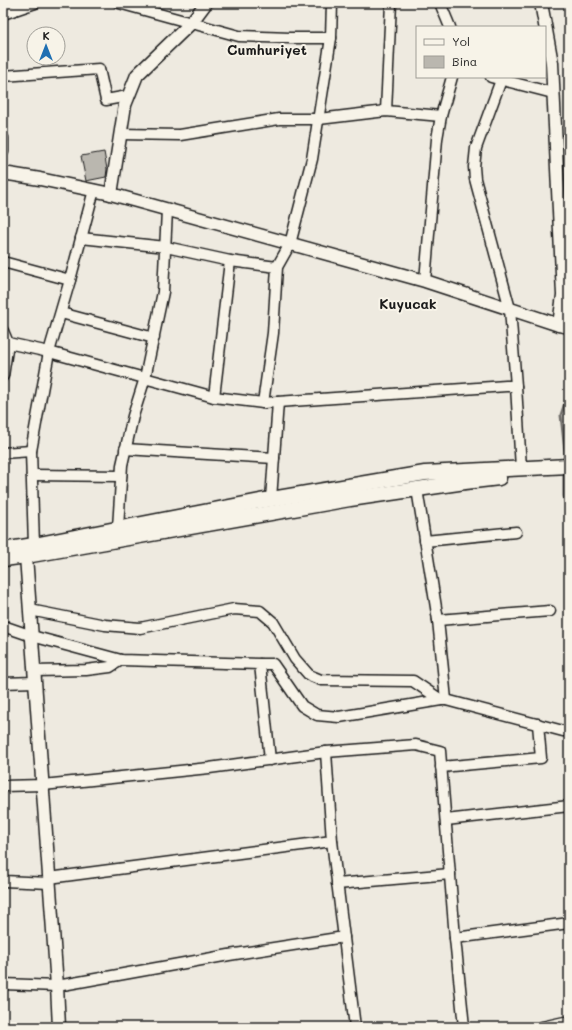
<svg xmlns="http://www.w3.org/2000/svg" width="572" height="1030" viewBox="0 0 572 1030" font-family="Mali,sans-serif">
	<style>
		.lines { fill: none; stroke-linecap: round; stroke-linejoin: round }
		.stream { stroke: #6f6d69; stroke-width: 3 }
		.building { fill: #bab7af; stroke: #1c1c1c }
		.minor-casing { stroke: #1c1c1c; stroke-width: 13 }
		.tertiary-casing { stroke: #1c1c1c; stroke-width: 15 }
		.secondary-casing { stroke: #1c1c1c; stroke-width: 17 }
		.minor { stroke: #f7f3e8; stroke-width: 10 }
		.tertiary { stroke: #f7f3e8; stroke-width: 12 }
		.secondary { stroke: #f7f3e8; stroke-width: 14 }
		.labels { text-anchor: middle; stroke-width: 4; stroke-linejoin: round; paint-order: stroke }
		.district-label { font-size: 14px; font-weight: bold; fill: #1c1c1c; stroke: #f7f3e8 }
	</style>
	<rect width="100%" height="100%" fill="#eeeae0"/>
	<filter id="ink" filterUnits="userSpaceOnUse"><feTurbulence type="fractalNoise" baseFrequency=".025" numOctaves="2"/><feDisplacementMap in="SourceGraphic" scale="8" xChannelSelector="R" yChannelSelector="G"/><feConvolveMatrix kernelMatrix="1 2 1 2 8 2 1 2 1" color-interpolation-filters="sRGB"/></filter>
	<g filter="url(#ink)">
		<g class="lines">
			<g class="stream">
				<path d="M565,3L569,28"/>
				<path d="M564,462L565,452L561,415L569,391"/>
				<path d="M564,470V496L569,518"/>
			</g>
		</g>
		<path class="building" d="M104,152L107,169L106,177L86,181L81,156Z"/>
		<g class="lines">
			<g class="minor-casing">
				<g id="minor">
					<path d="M119,3L239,36L290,38H331"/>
					<path d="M440,3L450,27"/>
					<path d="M3,14L35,3"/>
					<path d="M3,76L99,69L106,100L128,96"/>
					<path d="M491,77L553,93"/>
					<path d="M386,111L391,3"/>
					<path d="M120,134L180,135L279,119H319L386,111L441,116"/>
					<path d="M3,138V152"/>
					<path d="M81,238L166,247L230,261L277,267"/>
					<path d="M3,262L70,280"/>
					<path d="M425,281L437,139L441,116L452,77"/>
					<path d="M61,313L154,338"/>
					<path d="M3,331L8,343L49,352L214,397L263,403L506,386H516L510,309L475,179L474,167L476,148L501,80"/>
					<path d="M3,376L8,343"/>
					<path d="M516,386L521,468"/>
					<path d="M214,397L230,261"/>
					<path d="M263,403L273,333L277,267L290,244L312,159L331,38L332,3"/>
					<path d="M125,449L274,458"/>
					<path d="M3,453L31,451"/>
					<path d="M32,475L121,476"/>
					<path d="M417,489L438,620L446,700"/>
					<path d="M271,499L278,402"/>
					<path d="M118,528L122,465L133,416L145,378L163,292L167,210"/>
					<path d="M425,541L516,532"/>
					<path d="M34,545L31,451L49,352L70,280L94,190"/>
					<path d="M30,610L105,625L140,628L234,609L260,611L273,622L295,659L309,675L321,680L413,681L441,700H446L563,731H569"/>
					<path d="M438,620L550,611"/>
					<path d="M3,626L32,636L121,660L260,664L270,760"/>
					<path d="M260,664H273L302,706L317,715L339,717L441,700"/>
					<path d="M34,671L86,670L110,667L121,660"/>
					<path d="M3,683L35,682"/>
					<path d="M326,752L332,841L355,1027"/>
					<path d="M441,767L541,758L538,724"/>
					<path d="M3,786L43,785L209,768L326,752L416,745L440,751L455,938"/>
					<path d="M446,820L569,806"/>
					<path d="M49,878L332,841"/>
					<path d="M3,881L50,883"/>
					<path d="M337,884L450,874"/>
					<path d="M3,984L57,986L229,955L344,937"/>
					<path d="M464,1027L455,938L569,923"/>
					<path d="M542,1027L569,1021"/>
				</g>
			</g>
			<g class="tertiary-casing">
				<g id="tertiary">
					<path d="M541,3L552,63L555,126L563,295L559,325"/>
					<path d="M3,173L40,179L111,194L425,281L559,325L569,327"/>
					<path d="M111,194L125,105L137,75L191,23L206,3"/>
					<path d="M23,548L26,556L57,986L59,1027"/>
				</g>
			</g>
			<g class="secondary-casing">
				<g id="secondary">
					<path d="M3,550L34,545L260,501L425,473L569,466"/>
					<path d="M4,559L26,556L350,499L465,482L499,478"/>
				</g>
			</g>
			<use href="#minor" class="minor"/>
			<use href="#tertiary" class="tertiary"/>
			<use href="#secondary" class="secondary"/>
		</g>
	</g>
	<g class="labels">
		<g class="district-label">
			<text x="267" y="55">Cumhuriyet</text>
			<text x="408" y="309">Kuyucak</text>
		</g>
	</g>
	<rect width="572" height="1030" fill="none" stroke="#f7f3e8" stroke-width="16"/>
	<rect x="8" y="8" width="556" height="1014" fill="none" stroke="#1c1c1c" stroke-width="1.5" filter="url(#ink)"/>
	<rect x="416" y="26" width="130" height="52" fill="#f7f3e8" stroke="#9f9d96"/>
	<rect x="424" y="39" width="20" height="6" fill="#f7f3e8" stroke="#9f9d96"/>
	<text x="452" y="46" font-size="12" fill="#1c1c1c">Yol</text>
	<rect x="424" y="56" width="20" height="12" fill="#bab7af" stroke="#9f9d96"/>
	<text x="452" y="66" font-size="12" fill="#1c1c1c">Bina</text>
	<g transform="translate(46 46)"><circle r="19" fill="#f7f3e8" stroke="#9f9d96"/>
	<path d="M0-3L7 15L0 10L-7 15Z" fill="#1f6fb2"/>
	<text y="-6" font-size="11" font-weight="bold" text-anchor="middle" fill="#1c1c1c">K</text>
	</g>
</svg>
